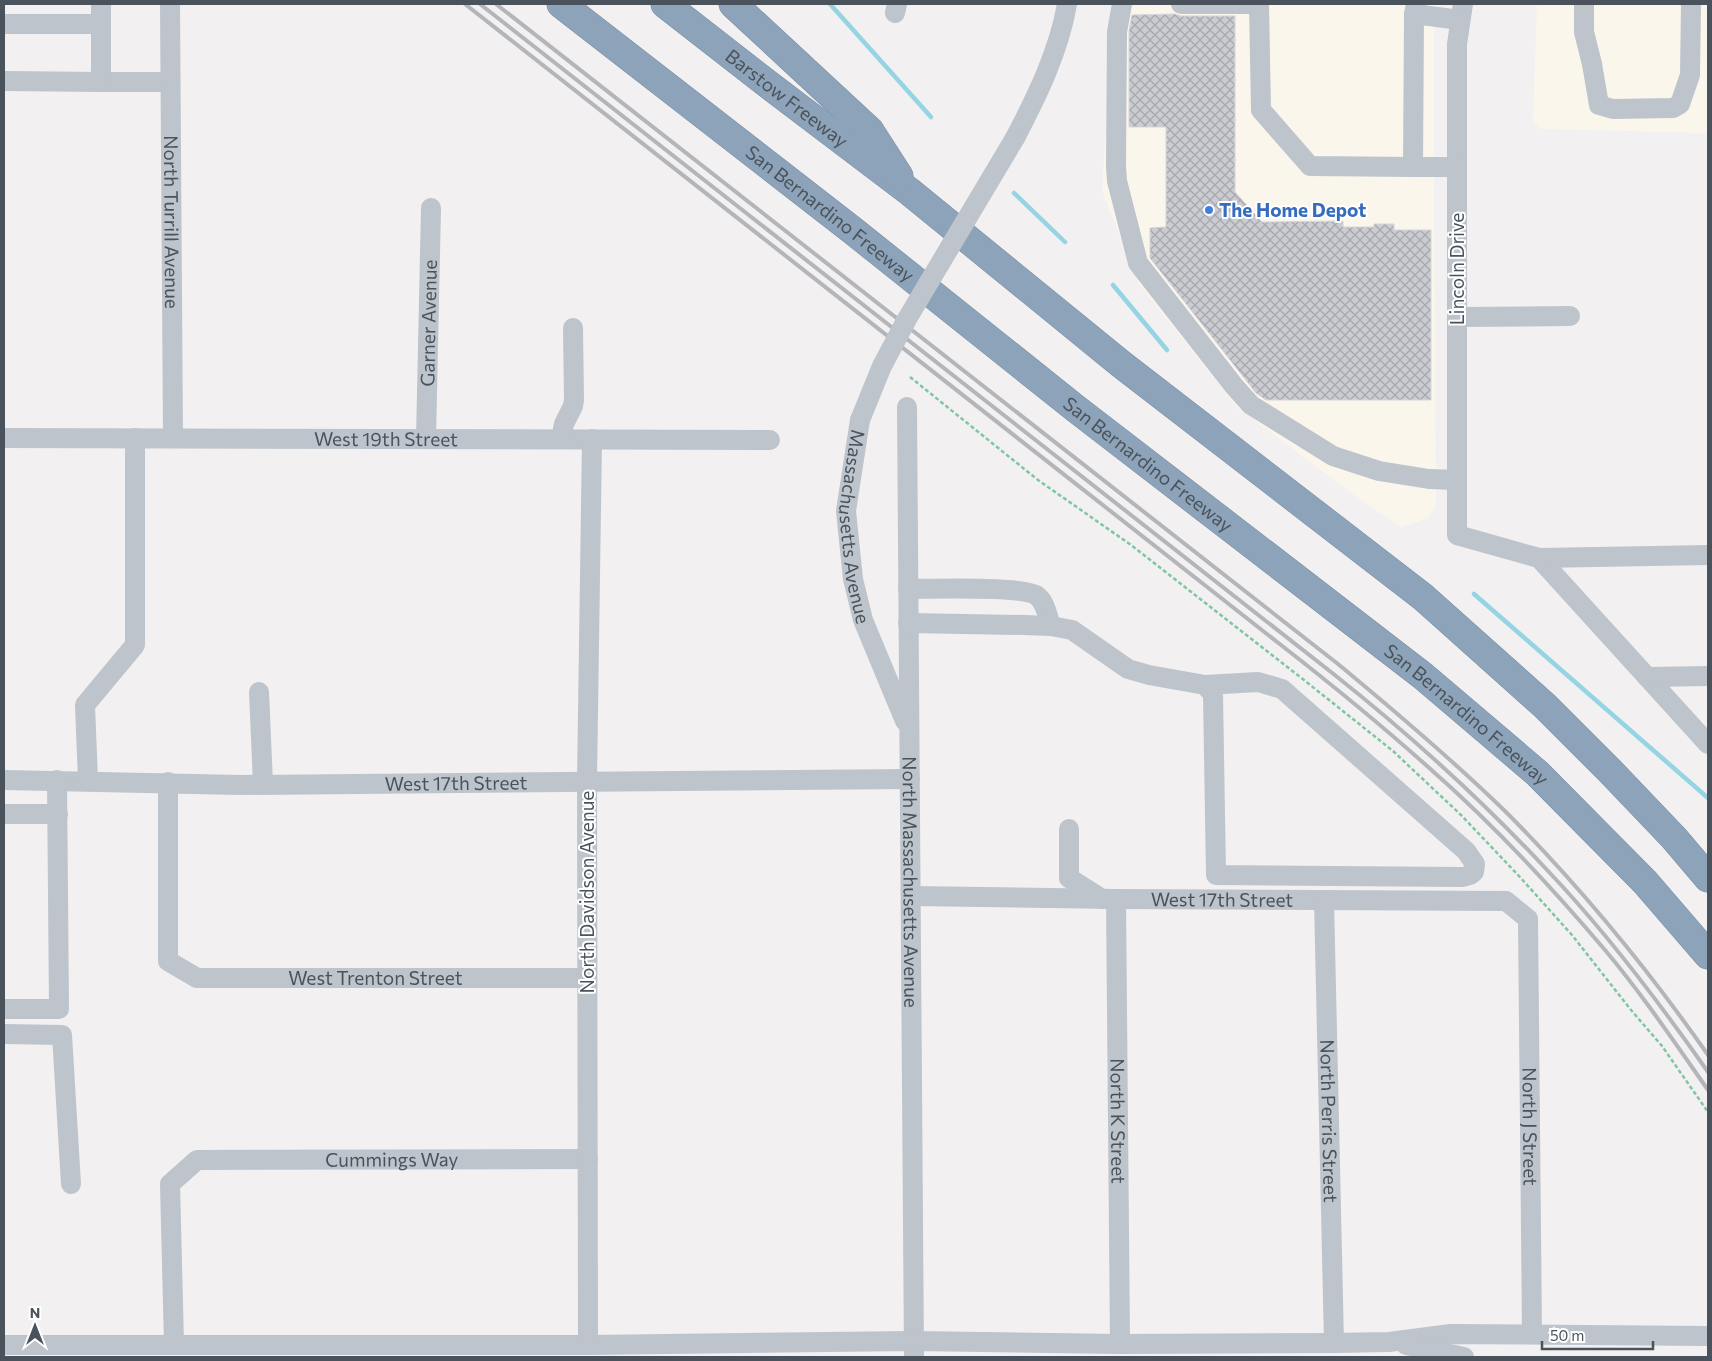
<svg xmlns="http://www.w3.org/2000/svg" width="1712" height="1361" viewBox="0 0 1712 1361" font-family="Commissioner,sans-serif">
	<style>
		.commercial { fill: #fbf6ec }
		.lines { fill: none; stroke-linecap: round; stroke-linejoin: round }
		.stream { stroke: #95d4e3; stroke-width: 4.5 }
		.building { fill: url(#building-cross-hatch); stroke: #d5d6db }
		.highway-casing { stroke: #788ea5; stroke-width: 29 }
		.path { stroke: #7fc6a2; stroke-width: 2.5; stroke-dasharray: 4 2.5; stroke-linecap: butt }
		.minor { stroke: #bdc4cb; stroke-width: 20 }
		.highway { stroke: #8da3b9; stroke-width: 28 }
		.rail { stroke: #b3b5ba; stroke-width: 4 }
		.minor-bridge { stroke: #bdc4cb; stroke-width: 20 }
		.shop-dot { fill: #3f7fe0; stroke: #fff; stroke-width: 2 }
		.labels { text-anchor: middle; stroke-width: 4; stroke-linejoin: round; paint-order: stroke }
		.street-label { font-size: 19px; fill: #4a535c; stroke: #fff }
		.shop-label { font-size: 19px; font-weight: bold; fill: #366cbe; stroke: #fff; text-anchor: start }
	</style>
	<defs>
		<pattern id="building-cross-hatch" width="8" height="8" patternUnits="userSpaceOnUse" patternTransform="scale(1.25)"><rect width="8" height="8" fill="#cbccd2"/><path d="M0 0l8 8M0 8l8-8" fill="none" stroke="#a7a8ae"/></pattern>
	</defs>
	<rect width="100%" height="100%" fill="#f2f0f0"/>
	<g class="commercial">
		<path d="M1114,4H1439L1434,30V215L1436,505L1429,518L1401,527L1358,498L1237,407L1139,284L1102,191Z"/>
		<path d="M1537,4H1708V133L1541,129L1533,122Z"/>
	</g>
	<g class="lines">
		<g class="stream">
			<path d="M830,4L931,117"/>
			<path d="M1014,193L1065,242"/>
			<path d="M1113,285L1167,350"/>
			<path d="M1474,594L1708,798"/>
		</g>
	</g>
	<path class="building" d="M1175,14L1181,16H1235V192L1262,222L1343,221V227H1374V224H1394V230H1431V400H1266L1256,393L1150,258V228L1166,227V127H1129V31L1132,15Z"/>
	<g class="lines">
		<g class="highway-casing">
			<g id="highway">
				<path id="s12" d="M561,4L852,230L1075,408L1423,676L1537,773L1645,882L1708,955"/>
				<path id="s13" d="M665,4L769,85L910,192L1121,364L1423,597L1545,706L1610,771L1674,838L1708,878"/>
				<path d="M733,4L870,131L899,176"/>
			</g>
		</g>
		<path class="path" d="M910,377L1038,480L1131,545L1309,684L1393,751L1461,815L1519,876L1572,935L1631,1010L1662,1046L1708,1112"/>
		<g class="minor">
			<path d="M101,4V82H170"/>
			<path id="s1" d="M170,4L173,438"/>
			<path d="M1122,4L1117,32L1116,166L1117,181L1138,263L1234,386L1251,405L1333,456L1379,471L1429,479L1457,480"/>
			<path d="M1181,4H1259"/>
			<path d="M1259,4L1261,110L1310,166L1413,167L1414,14L1416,4"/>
			<path d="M1463,4L1457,44V535L1539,558L1708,744"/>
			<path d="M1584,4V32L1592,64L1599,105L1613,109L1673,108L1680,104L1690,75L1691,4"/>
			<path d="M895,13L897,4"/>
			<path d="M1414,14L1460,20"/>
			<path d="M4,24H101"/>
			<path d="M4,81L101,82"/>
			<path d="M1015,138C1037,96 1059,51 1067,4"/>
			<path d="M1413,167H1457"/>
			<path d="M1457,317L1570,316"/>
			<path id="s2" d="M907,407L914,1357"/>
			<path id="s3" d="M860,420L846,511L853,579L863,620L905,721"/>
			<path id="s4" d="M4,438L770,440"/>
			<path id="s5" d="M426,439L431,208"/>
			<path d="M561,439L564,424L573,406L574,400L573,328"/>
			<path d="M1539,558L1708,555"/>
			<path d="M908,589C931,589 1020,586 1036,595C1046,602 1047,615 1051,626"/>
			<path d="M908,623L1024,625L1051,626L1072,630L1128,669L1149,675L1205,685L1213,694L1216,875L1463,877L1470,875L1474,872L1475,864L1466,851L1282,689L1258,682L1205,685"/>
			<path d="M1647,677L1708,676"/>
			<path d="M259,692L263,784"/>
			<path id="s6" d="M4,780L241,785L910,779"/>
			<path d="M88,781L85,705L135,645V438"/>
			<path id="s7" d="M168,782V961L197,978H587"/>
			<path d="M4,814H58"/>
			<path d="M1069,829V878L1102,899"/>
			<path id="s8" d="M911,896L1116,899L1506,901L1528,919L1532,1334"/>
			<path id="s9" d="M1116,899L1120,1344"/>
			<path id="s10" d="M1324,900L1334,1343"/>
			<path d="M4,1009H59L57,780"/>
			<path d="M4,1034L62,1035L71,1184"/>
			<path id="s11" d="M174,1344L170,1184L197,1160L588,1159"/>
			<path d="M4,1345H588L913,1341L1120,1344L1334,1343L1389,1342L1451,1334L1708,1336"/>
			<path d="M588,1345L587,781L592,439"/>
			<path d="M1406,1345L1464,1357"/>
		</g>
		<use href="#highway" class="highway"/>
		<g class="rail">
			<path d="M465,4L1281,645C1331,684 1380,724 1427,766C1491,822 1550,885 1605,950C1642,994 1675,1043 1708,1090"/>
			<path d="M480,4L1331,672C1408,733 1481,799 1548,871C1607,933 1659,1002 1708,1072"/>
			<path d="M496,4L1338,664C1396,712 1454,761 1508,814C1582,889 1648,969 1708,1055"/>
		</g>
		<path class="minor-bridge" d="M860,420L882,366L907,319L1015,138"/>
	</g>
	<circle class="shop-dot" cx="1209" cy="210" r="5"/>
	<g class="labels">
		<g class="street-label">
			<text dy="7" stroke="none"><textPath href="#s13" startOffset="154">Barstow Freeway</textPath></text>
			<text dy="7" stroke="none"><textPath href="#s12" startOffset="341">San Bernardino Freeway</textPath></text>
			<text dy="7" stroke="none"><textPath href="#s1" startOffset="218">North Turrill Avenue</textPath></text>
			<text transform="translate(1457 269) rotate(-90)" y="7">Lincoln Drive</text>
			<text dy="7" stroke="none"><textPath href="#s5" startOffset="116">Garner Avenue</textPath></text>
			<text dy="7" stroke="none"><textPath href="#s4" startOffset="382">West 19th Street</textPath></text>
			<text dy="7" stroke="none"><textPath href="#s12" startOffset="746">San Bernardino Freeway</textPath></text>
			<text dy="7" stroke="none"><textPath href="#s3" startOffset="108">Massachusetts Avenue</textPath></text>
			<text dy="7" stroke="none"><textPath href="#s12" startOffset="1151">San Bernardino Freeway</textPath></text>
			<text dy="7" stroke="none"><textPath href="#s6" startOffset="452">West 17th Street</textPath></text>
			<text dy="7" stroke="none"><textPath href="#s2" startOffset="475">North Massachusetts Avenue</textPath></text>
			<text transform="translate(587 892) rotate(-90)" y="7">North Davidson Avenue</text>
			<text dy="7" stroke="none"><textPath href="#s8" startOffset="311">West 17th Street</textPath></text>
			<text dy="7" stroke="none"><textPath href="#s7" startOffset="391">West Trenton Street</textPath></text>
			<text dy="7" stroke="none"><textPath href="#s9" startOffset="222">North K Street</textPath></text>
			<text dy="7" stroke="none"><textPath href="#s10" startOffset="221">North Perris Street</textPath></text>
			<text dy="7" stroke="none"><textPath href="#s8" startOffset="831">North J Street</textPath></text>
			<text dy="7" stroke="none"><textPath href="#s11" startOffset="391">Cummings Way</textPath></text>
		</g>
		<g class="shop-label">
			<text x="1219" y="217">The Home Depot</text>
		</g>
	</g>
	<rect width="1712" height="1361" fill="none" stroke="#4a535c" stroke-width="10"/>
	<g transform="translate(35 1326)" stroke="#ffffff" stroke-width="4" paint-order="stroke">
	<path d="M0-4L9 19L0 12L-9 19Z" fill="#4a535c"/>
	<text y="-8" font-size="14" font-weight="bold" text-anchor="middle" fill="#4a535c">N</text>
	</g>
	<path d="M1542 1341v8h111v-8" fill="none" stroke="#4a535c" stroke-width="2.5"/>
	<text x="1550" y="1341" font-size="15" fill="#4a535c" stroke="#ffffff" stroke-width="4" paint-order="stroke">50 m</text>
</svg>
